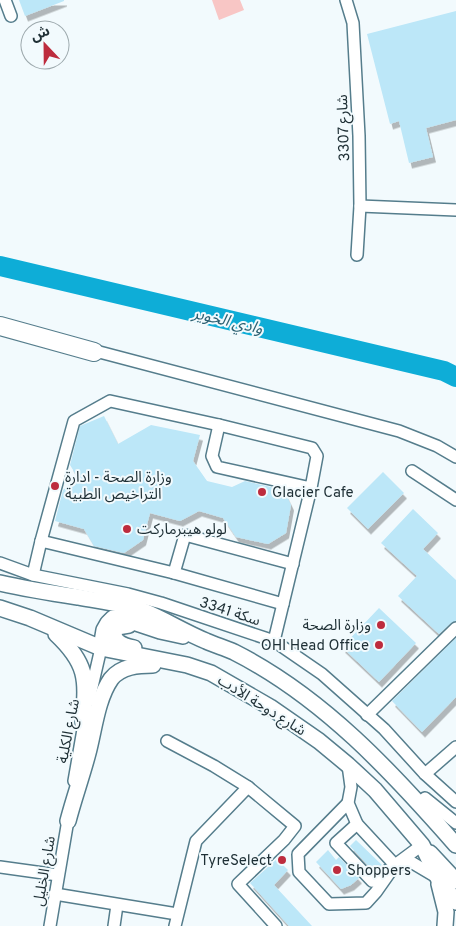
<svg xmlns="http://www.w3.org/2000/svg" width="456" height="926" viewBox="0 0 456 926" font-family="Overpass,'Noto Sans Arabic',sans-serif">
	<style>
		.green { fill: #f8c6c5 }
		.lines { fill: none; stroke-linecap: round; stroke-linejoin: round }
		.river { stroke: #0eadd7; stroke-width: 20 }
		.building { fill: #bce7f8; filter: url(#shadow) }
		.minor-casing { stroke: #557d8c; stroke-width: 14 }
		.major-casing { stroke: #557d8c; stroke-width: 18 }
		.highway-casing { stroke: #557d8c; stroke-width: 20 }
		.minor { stroke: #fff; stroke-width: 11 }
		.major { stroke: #fff; stroke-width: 15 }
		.highway { stroke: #fff; stroke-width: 18 }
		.poi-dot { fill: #bd2c3e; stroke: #f2fafd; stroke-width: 2 }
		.labels { text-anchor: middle; stroke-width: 4; stroke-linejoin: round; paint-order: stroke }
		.street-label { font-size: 15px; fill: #1e2f35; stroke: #f2fafd }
		.poi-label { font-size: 15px; fill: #1e2f35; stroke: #f2fafd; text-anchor: start }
		.water-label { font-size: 16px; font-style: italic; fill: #2b6072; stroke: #f2fafd }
	</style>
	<defs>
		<filter id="shadow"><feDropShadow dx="3" dy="5.5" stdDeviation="0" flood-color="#0004"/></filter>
	</defs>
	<rect width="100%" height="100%" fill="#f2fafd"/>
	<path class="green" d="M212,0H240L244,10L219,20Z"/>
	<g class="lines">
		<path class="river" d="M0,266L444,371L456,377"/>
	</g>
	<g class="building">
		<path d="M19,0H64V1L25,16Z"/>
		<path d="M456,11V120L426,128L433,157L409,163L399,121L390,124L367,34Z"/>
		<path d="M104,416L118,444L151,425L200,435L193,461L207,481L232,487L245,481L284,490L291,505L286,533L268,544L236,537L223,518L199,511L180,521L150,513L143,540L124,553L94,546L84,529L55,521L63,490L78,478L70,465L80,426Z"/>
		<path d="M383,472L404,493L368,529L347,508Z"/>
		<path d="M413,509L438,533L423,549L456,580V621L451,623L439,634L398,596L417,576L381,543Z"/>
		<path d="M379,608L416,643L379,682L342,647Z"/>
		<path d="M456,638V697L422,732L392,701Z"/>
		<path d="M356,840L382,865L373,871L350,846Z"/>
		<path d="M328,850L336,860L339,857L359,878L351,885L341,889L316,862Z"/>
		<path d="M277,859L288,870L274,885L312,926H289L250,883Z"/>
	</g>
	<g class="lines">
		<g class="minor-casing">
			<g id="minor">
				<path d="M5,0L11,16"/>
				<path d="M346,0L353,23L359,136L360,206L357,255"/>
				<path d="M360,206L456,210"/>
				<path d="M88,349L399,431L437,446L456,457"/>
				<path d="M412,471L456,500"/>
				<path d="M41,541L74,421L110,401L219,425"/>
				<path d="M0,563L33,575L128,594L161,603L274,641L322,674L384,729L425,774L456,802"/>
				<path d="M33,575L41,541L174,573"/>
				<path d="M283,604L174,573L185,535L293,564"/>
				<path d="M274,641L311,488L217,467L212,456L219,425L312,448L317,456L311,488"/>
				<path d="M89,700L101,648"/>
				<path d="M367,715L456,628"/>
				<path d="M167,741L214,766L248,787L295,826L284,840L238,884L276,926"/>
				<path d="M348,765L351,787L348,803L357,824L395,865L422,845"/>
				<path d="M425,774L456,747"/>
				<path d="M74,781L85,718"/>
				<path d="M425,798L456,823"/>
				<path d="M348,803L298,854L299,872L329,904L366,903L376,892L395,865L411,862L438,878"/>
				<path d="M357,824L336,843L372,881L388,870"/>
				<path d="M0,867L58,875"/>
				<path d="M55,894L177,914"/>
				<path d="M50,926L69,814"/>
				<path d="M114,926L117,905"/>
				<path d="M175,926L196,841L248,787"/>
			</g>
		</g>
		<g class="major-casing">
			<g id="major">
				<path d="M0,583C26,589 52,593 78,597C99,601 121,603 141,610C164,619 184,632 206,641C215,645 225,648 234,652C323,697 392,772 456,845"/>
				<path d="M0,608L30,618L101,648L187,665L211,673L270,707L319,741L348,765L375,790L422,845L438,878L456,902"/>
				<path d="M129,625L117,627C108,640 123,646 134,648"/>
				<path d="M56,634C90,666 86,682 83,725"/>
				<path d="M101,648L104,630L108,623L113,618H121L160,631L183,636"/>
				<path d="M68,821C74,798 82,776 88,753C94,731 97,699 111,679C121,666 139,665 153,665"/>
				<path d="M430,853L456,881"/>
				<path d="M439,884L446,912L445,926"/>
			</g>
		</g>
		<g class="highway-casing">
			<path id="highway" d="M0,326L94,352"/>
		</g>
		<use href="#minor" class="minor"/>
		<use href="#major" class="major"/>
		<use href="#highway" class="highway"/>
	</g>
	<g class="poi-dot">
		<circle cx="55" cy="486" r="5"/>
		<circle cx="262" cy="492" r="5"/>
		<circle cx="127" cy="529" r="5"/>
		<circle cx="381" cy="625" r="5"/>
		<circle cx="379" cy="645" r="5"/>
		<circle cx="282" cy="860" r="5"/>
		<circle cx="337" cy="870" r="5"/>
	</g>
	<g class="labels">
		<g class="street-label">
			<text transform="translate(343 128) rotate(-92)" y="5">3307 شارع</text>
			<text transform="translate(230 611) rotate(18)" y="5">سكة 3341</text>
			<text transform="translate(262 705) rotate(32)" y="5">شارع دوحة الأدب</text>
			<text transform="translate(68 731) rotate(-79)" y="5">شارع الكلية</text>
			<text transform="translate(44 871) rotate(-80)" y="5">شارع الخليل</text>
		</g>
		<g class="poi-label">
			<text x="65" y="482">وزارة الصحة - ادارة<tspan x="65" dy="17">التراخيص الطبية</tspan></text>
			<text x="272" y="497">Glacier Cafe</text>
			<text x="137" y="534">لولو هيبرماركت</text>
			<text x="371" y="630" text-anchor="end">وزارة الصحة</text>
			<text x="369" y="650" text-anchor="end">OHI Head Office</text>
			<text x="272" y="865" text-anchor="end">TyreSelect</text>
			<text x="347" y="875">Shoppers</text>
		</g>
		<g class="water-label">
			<text transform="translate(228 320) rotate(13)" y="6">وادي الخوير</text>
		</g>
	</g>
	<g transform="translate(45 45) rotate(338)"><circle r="24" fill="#f2fafd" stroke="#9da9ad"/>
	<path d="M0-4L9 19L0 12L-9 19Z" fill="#bd2c3e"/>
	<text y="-8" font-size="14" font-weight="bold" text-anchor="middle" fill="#1e2f35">ش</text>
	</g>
</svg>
